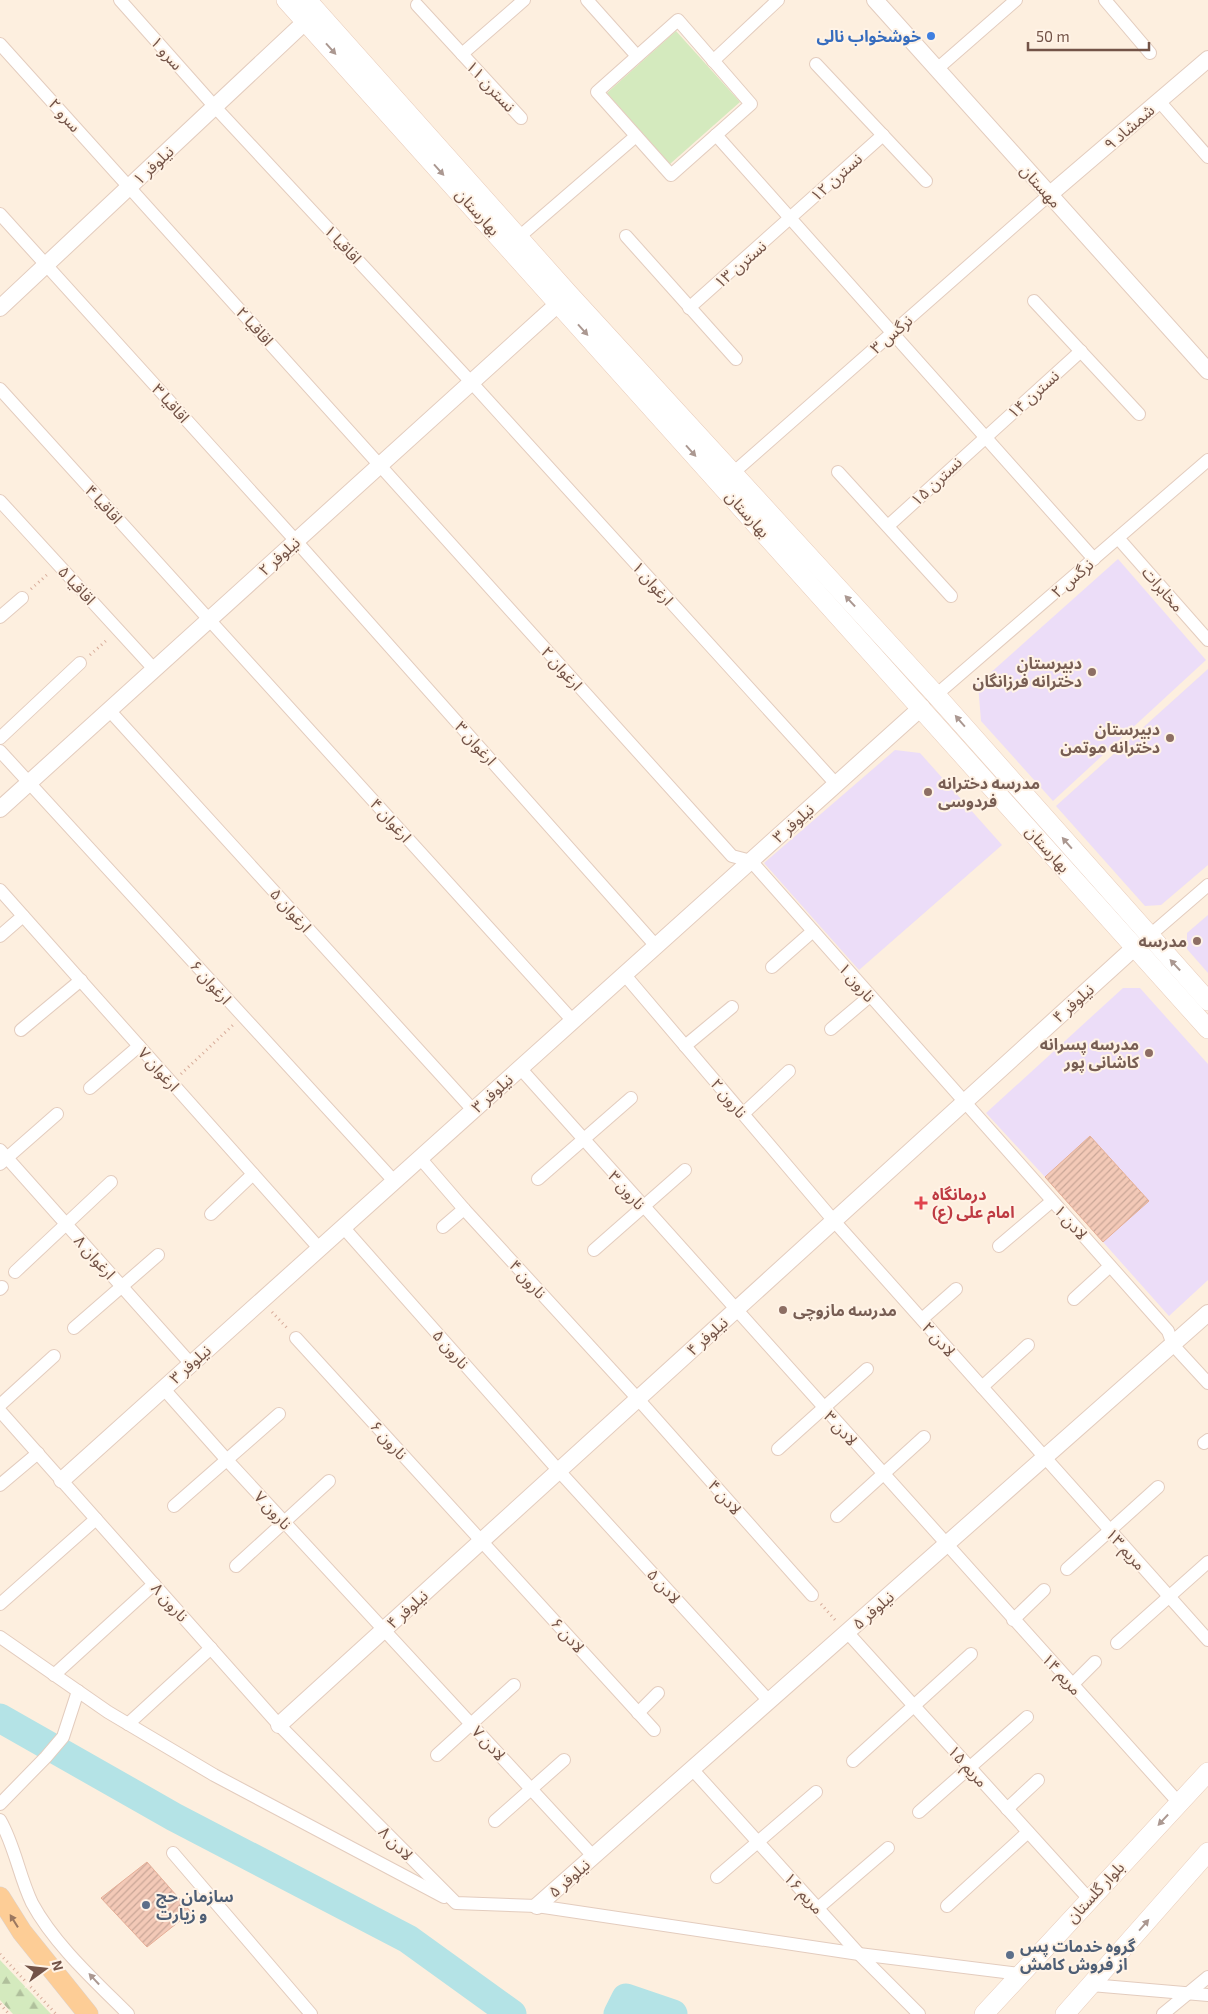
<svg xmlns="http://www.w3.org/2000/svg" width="1208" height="2014" viewBox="0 0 1208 2014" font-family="'Exo 2','Noto Sans Arabic',sans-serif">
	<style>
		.education { fill: #ecddf8 }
		.forest { fill: url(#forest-firs) }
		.park { fill: #d4eabe }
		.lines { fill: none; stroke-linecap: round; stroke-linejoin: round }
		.river { stroke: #b4e3e6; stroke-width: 29 }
		.building { fill: url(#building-hatch); stroke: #e5ae97 }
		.minor-casing { stroke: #e3ccbe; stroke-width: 14 }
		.tertiary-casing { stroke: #e3ccbe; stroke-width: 18 }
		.secondary-casing { stroke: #e8ccbb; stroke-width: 20 }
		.primary-casing { stroke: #dbd2cf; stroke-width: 21 }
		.path { stroke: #d7ac9a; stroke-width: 3; stroke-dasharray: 1 4; stroke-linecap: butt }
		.minor { stroke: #fff; stroke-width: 12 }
		.tertiary { stroke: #fff; stroke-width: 16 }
		.secondary { stroke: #fff; stroke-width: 19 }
		.primary { stroke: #fdcd96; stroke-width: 20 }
		.oneway { fill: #ab9891 }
		.oneway2 { fill: #9c785f }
		.shop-dot { fill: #3f7fe0; stroke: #fff3e6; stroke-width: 2 }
		.education-dot { fill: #8d6e63; stroke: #fff3e6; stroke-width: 2 }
		.health-dot { fill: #e0444e; stroke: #fff3e6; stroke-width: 2 }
		.service-dot { fill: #5c6f8a; stroke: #fff3e6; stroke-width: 2 }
		.labels { text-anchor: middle; stroke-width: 4; stroke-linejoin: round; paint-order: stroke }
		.shop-label { font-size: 16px; font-weight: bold; fill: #366cbe; stroke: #fff3e6; text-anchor: end }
		.street-label { font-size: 16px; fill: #735347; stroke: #fff3e6 }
		.education-label { font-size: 16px; font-weight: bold; fill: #785e54; stroke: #fff3e6; text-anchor: end }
		.health-label { font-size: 16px; font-weight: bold; fill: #be3a42; stroke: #fff3e6; text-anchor: start }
		.service-label { font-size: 16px; font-weight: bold; fill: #4e5e75; stroke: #fff3e6; text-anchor: start }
	</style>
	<defs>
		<pattern id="forest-firs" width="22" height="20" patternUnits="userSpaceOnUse" patternTransform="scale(1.25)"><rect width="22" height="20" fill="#d4eabe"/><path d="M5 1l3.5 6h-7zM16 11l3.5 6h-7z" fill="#b0c09c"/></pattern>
		<pattern id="building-hatch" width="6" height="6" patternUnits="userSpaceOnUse" patternTransform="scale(1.25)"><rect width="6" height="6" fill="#f3c9b7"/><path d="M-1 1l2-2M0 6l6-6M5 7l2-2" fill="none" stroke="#c9a697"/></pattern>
	</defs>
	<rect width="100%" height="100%" fill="#fdefdf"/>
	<g class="education">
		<path d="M1118,559L1206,660L1053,801L981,721L978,684Z"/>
		<path d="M1208,669V865L1161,905L1145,906L1056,806Z"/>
		<path d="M895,750L920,753L1002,845L859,970L764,863Z"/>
		<path d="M1208,915V973L1187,949V933Z"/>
		<path d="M1123,988H1140L1208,1064V1280L1169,1316L1103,1242L1149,1201L1124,1173L1090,1136L1045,1177L986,1113Z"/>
	</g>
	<path class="forest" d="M0,1960L51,2014H13L0,2000Z"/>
	<path class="park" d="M676,31L740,102L670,164L607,93Z"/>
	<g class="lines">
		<g class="river">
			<path d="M0,1718L174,1817L408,1939L512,2014"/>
			<path d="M618,2014L626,1998L673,2014"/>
		</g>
	</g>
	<g class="building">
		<path d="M1090,1136L1149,1201L1103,1242L1045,1177Z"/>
		<path d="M147,1862L191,1912L147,1947L101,1898Z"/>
	</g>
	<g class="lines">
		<g class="minor-casing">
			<g id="minor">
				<path d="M120,0L215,107L471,382L836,784"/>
				<path d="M587,0L637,56"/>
				<path d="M1105,0L1150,53"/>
				<path d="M417,5L521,118"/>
				<path d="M678,20L751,104L671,175L597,92Z"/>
				<path d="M0,44L732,856L751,861L1168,1331L1173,1345L1208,1383"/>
				<path d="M462,54L524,0"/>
				<path d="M713,61L778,0"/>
				<path d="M816,64L926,181"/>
				<path d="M937,69L1016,0"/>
				<path d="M1159,101L1208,157"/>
				<path d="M716,135L1094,559"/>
				<path d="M0,214L296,541L656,946"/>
				<path d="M626,236L736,359"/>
				<path d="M519,237L636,136"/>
				<path d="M1034,301L1139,414"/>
				<path d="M689,308L883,135"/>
				<path d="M0,389L573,1021"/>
				<path d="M838,472L951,596"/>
				<path d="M733,473L1049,195"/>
				<path d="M0,501L154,669"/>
				<path d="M888,526L1081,351"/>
				<path d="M1118,538L1208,640"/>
				<path d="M0,617L22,598"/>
				<path d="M936,695L1208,460"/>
				<path d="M109,710L473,1110"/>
				<path d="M0,738L80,663"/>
				<path d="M0,751L394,1181"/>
				<path d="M0,890L319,1248"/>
				<path d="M0,936L23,916"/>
				<path d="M1149,936L1208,885"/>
				<path d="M772,967L813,931"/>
				<path d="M624,974L834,1221L1208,1640"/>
				<path d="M831,1029L870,996"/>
				<path d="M21,1030L81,980"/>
				<path d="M685,1046L732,1007"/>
				<path d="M520,1068L1179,1803"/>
				<path d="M90,1088L139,1046"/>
				<path d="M743,1114L789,1071"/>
				<path d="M0,1150L191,1364"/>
				<path d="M420,1158L464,1209L638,1399L812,1595"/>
				<path d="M0,1164L57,1114"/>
				<path d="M538,1179L631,1098"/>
				<path d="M211,1214L253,1174"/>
				<path d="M343,1227L559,1471L769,1701"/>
				<path d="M443,1227L464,1209"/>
				<path d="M999,1246L1052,1201"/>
				<path d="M594,1250L685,1170"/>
				<path d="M15,1272L111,1182"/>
				<path d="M0,1289L2,1287"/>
				<path d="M1074,1299L1110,1266"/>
				<path d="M922,1319L956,1289"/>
				<path d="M74,1328L158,1255"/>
				<path d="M296,1338L654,1730"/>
				<path d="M982,1387L1028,1345"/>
				<path d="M163,1388L226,1459L593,1856"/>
				<path d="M0,1405L54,1356"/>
				<path d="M0,1411L279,1725L456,1903L537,1906L859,1954L1020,1974"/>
				<path d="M1204,1443L1208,1440"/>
				<path d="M778,1449L867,1369"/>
				<path d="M0,1485L38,1453"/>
				<path d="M174,1506L279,1414"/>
				<path d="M837,1516L924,1437"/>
				<path d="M236,1566L329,1481"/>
				<path d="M1067,1569L1158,1487"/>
				<path d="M0,1604L96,1519"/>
				<path d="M1013,1620L1044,1590"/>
				<path d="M847,1632L1089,1899"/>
				<path d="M0,1637L108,1712L214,1775L444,1897"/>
				<path d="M1117,1643L1208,1562"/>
				<path d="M54,1675L154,1584"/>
				<path d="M1072,1685L1095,1662"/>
				<path d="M638,1713L658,1693"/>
				<path d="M128,1724L211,1648"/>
				<path d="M437,1755L514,1685"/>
				<path d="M853,1761L971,1654"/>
				<path d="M692,1769L859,1954L919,2014"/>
				<path d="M0,1804L46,1757L63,1737L78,1691"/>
				<path d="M1007,1809L1038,1780"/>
				<path d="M919,1812L1027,1717"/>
				<path d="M0,1820C15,1846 19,1876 32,1903C54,1944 95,1981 128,2014"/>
				<path d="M495,1821L564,1760"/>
				<path d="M173,1853L311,2014"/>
				<path d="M717,1877L816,1792"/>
				<path d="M947,1906L1028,1832"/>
				<path d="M818,1908L888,1848"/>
				<path d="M1091,1985L1208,1995"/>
				<path d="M1163,2014L1208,1977"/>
			</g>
		</g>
		<g class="tertiary-casing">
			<g id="tertiary">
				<path d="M875,0L1208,371"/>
				<path d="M1049,195L1208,59"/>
				<path d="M0,308L306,21"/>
				<path d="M0,809L559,303"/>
				<path d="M62,1480L922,707"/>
				<path d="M279,1725L1135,947"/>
				<path d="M537,1906L1208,1313"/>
			</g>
		</g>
		<g class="secondary-casing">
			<g id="secondary">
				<path d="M286,0L1208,1029"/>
				<path d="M307,0L568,293L936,695L1208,1001"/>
				<path d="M984,2014L1208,1772"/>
				<path d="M1065,2014L1208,1852"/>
			</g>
		</g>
		<g class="primary-casing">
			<path id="primary" d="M0,1897L22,1932L88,2014"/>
		</g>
		<g class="path">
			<path d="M31,589L49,573"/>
			<path d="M90,655L108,639"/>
			<path d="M181,1074L233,1025"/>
			<path d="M272,1312L288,1329"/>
			<path d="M821,1604L837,1622"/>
			<path d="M0,1954L56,2014"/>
			<path d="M0,2004L9,2014"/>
		</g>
		<use href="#minor" class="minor"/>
		<use href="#tertiary" class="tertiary"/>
		<use href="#secondary" class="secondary"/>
		<use href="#primary" class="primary"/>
	</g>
	<defs><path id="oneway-solid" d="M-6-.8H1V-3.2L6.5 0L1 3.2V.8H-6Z" transform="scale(1.25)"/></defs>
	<g class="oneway">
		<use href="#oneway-solid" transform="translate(331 49) rotate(48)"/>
		<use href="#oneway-solid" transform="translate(439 170) rotate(48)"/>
		<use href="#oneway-solid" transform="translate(583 330) rotate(48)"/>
		<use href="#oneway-solid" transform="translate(691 451) rotate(48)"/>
		<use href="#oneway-solid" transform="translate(850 601) rotate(-133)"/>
		<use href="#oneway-solid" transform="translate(960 721) rotate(-131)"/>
		<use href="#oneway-solid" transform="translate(1067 843) rotate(-131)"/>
		<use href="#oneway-solid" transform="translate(1175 965) rotate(-133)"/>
		<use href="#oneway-solid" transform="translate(1163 1820) rotate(133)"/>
		<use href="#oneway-solid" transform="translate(1144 1925) rotate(-49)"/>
		<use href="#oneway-solid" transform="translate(94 1979) rotate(-133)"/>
	</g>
	<use class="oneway2" href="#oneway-solid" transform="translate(14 1921) rotate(-122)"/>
	<circle class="shop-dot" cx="931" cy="36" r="5"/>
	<g class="education-dot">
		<circle cx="1092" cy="672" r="5"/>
		<circle cx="1170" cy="738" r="5"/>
		<circle cx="928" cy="792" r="5"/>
		<circle cx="1197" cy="941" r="5"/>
		<circle cx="1149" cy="1053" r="5"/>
		<circle cx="783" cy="1310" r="5"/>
	</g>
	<path class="health-dot" d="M918.5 1195.5h5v5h5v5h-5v5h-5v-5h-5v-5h5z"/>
	<g class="service-dot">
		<circle cx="146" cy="1905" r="5"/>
		<circle cx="1010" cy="1955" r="5"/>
	</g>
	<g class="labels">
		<g class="shop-label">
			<text x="921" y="42">خوشخواب نالی</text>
		</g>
		<g class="street-label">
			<text transform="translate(167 53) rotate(48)" y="6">سرو ۱</text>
			<text transform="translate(491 86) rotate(47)" y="6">نسترن ۱۱</text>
			<text transform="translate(65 115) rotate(48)" y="6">سرو ۲</text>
			<text transform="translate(1129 127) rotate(-41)" y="6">شمشاد ۹</text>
			<text transform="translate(153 165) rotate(-43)" y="6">نیلوفر ۱</text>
			<text transform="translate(836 177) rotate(-42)" y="6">نسترن ۱۲</text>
			<text transform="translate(1041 186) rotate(48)" y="6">مهستان</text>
			<text transform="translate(478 212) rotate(48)" y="6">بهارستان</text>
			<text transform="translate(343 244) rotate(47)" y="6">اقاقیا ۱</text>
			<text transform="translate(740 264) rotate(-41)" y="6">نسترن ۱۳</text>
			<text transform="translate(255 326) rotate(48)" y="6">اقاقیا ۲</text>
			<text transform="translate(891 334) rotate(-41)" y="6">نرگس ۳</text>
			<text transform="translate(1033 394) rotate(-42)" y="6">نسترن ۱۴</text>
			<text transform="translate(171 403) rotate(48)" y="6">اقاقیا ۳</text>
			<text transform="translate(936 481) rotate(-43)" y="6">نسترن ۱۵</text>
			<text transform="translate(104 504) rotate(48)" y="6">اقاقیا ۴</text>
			<text transform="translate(748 514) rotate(48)" y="6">بهارستان</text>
			<text transform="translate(279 556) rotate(-42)" y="6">نیلوفر ۲</text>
			<text transform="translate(1072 578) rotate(-41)" y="6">نرگس ۲</text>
			<text transform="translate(653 583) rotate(48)" y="6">ارغوان ۱</text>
			<text transform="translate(77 585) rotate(47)" y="6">اقاقیا ۵</text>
			<text transform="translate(1163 589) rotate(49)" y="6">مخابرات</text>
			<text transform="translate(562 668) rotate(48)" y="6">ارغوان ۲</text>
			<text transform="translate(476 743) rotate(48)" y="6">ارغوان ۳</text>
			<text transform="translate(391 820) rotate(48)" y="6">ارغوان ۴</text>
			<text transform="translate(793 823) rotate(-42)" y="6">نیلوفر ۳</text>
			<text transform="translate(1048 849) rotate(48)" y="6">بهارستان</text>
			<text transform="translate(291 910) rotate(48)" y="6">ارغوان ۵</text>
			<text transform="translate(211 982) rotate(48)" y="6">ارغوان ۶</text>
			<text transform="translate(857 982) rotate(49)" y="6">نارون ۱</text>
			<text transform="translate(1073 1003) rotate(-42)" y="6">نیلوفر ۴</text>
			<text transform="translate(159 1069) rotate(48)" y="6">ارغوان ۷</text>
			<text transform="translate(492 1093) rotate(-42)" y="6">نیلوفر ۳</text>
			<text transform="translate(729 1098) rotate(50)" y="6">نارون ۲</text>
			<text transform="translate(627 1190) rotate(48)" y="6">نارون ۳</text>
			<text transform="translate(1071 1222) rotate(48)" y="6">لادن ۱</text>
			<text transform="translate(95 1257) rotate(48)" y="6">ارغوان ۸</text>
			<text transform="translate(528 1279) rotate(48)" y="6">نارون ۴</text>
			<text transform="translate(707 1336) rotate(-42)" y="6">نیلوفر ۴</text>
			<text transform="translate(939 1339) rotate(48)" y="6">لادن ۲</text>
			<text transform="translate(451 1349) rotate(49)" y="6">نارون ۵</text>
			<text transform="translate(190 1364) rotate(-42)" y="6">نیلوفر ۳</text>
			<text transform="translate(841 1428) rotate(48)" y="6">لادن ۳</text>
			<text transform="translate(389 1440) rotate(48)" y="6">نارون ۶</text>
			<text transform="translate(725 1497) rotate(48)" y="6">لادن ۴</text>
			<text transform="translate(273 1510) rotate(47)" y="6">نارون ۷</text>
			<text transform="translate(1126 1549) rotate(48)" y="6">مریم ۱۳</text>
			<text transform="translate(664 1586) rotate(48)" y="6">لادن ۵</text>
			<text transform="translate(170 1602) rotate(48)" y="6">نارون ۸</text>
			<text transform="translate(407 1609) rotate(-42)" y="6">نیلوفر ۴</text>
			<text transform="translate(873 1610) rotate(-41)" y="6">نیلوفر ۵</text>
			<text transform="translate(568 1635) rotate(48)" y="6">لادن ۶</text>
			<text transform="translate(1062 1674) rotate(48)" y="6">مریم ۱۴</text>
			<text transform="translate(489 1743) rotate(47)" y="6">لادن ۷</text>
			<text transform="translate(968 1766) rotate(48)" y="6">مریم ۱۵</text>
			<text transform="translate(396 1843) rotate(45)" y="6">لادن ۸</text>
			<text transform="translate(569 1878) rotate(-41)" y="6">نیلوفر ۵</text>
			<text transform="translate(1095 1892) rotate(-47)" y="6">بلوار گلستان</text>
			<text transform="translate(804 1893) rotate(48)" y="6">مریم ۱۶</text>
		</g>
		<g class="education-label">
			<text x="1082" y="669">دبیرستان<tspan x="1082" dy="18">دخترانه فرزانگان</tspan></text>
			<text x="1160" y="735">دبیرستان<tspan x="1160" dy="18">دخترانه موتمن</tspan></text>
			<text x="938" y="789" text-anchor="start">مدرسه دخترانه<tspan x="938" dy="18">فردوسی</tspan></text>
			<text x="1187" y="947">مدرسه</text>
			<text x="1139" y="1050">مدرسه پسرانه<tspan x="1139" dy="18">کاشانی پور</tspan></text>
			<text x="793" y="1316" text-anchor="start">مدرسه مازوچی</text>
		</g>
		<g class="health-label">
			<text x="932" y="1200">درمانگاه<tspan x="932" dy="18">امام علی (ع)</tspan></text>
		</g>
		<g class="service-label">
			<text x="156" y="1902">سازمان حج<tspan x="156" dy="18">و زیارت</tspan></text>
			<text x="1020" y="1952">گروه خدمات پس<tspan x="1020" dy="18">از فروش کامش</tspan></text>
		</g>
	</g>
	<g transform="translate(45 1969) rotate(75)" stroke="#fff3e6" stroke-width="4" paint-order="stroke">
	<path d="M0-4L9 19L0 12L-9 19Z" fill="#735347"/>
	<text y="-8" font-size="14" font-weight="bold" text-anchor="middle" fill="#735347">N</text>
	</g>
	<path d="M1028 42v8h121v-8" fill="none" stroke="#735347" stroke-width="2.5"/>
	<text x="1036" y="42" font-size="15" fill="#735347" stroke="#fff3e6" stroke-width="4" paint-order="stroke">50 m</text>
</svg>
